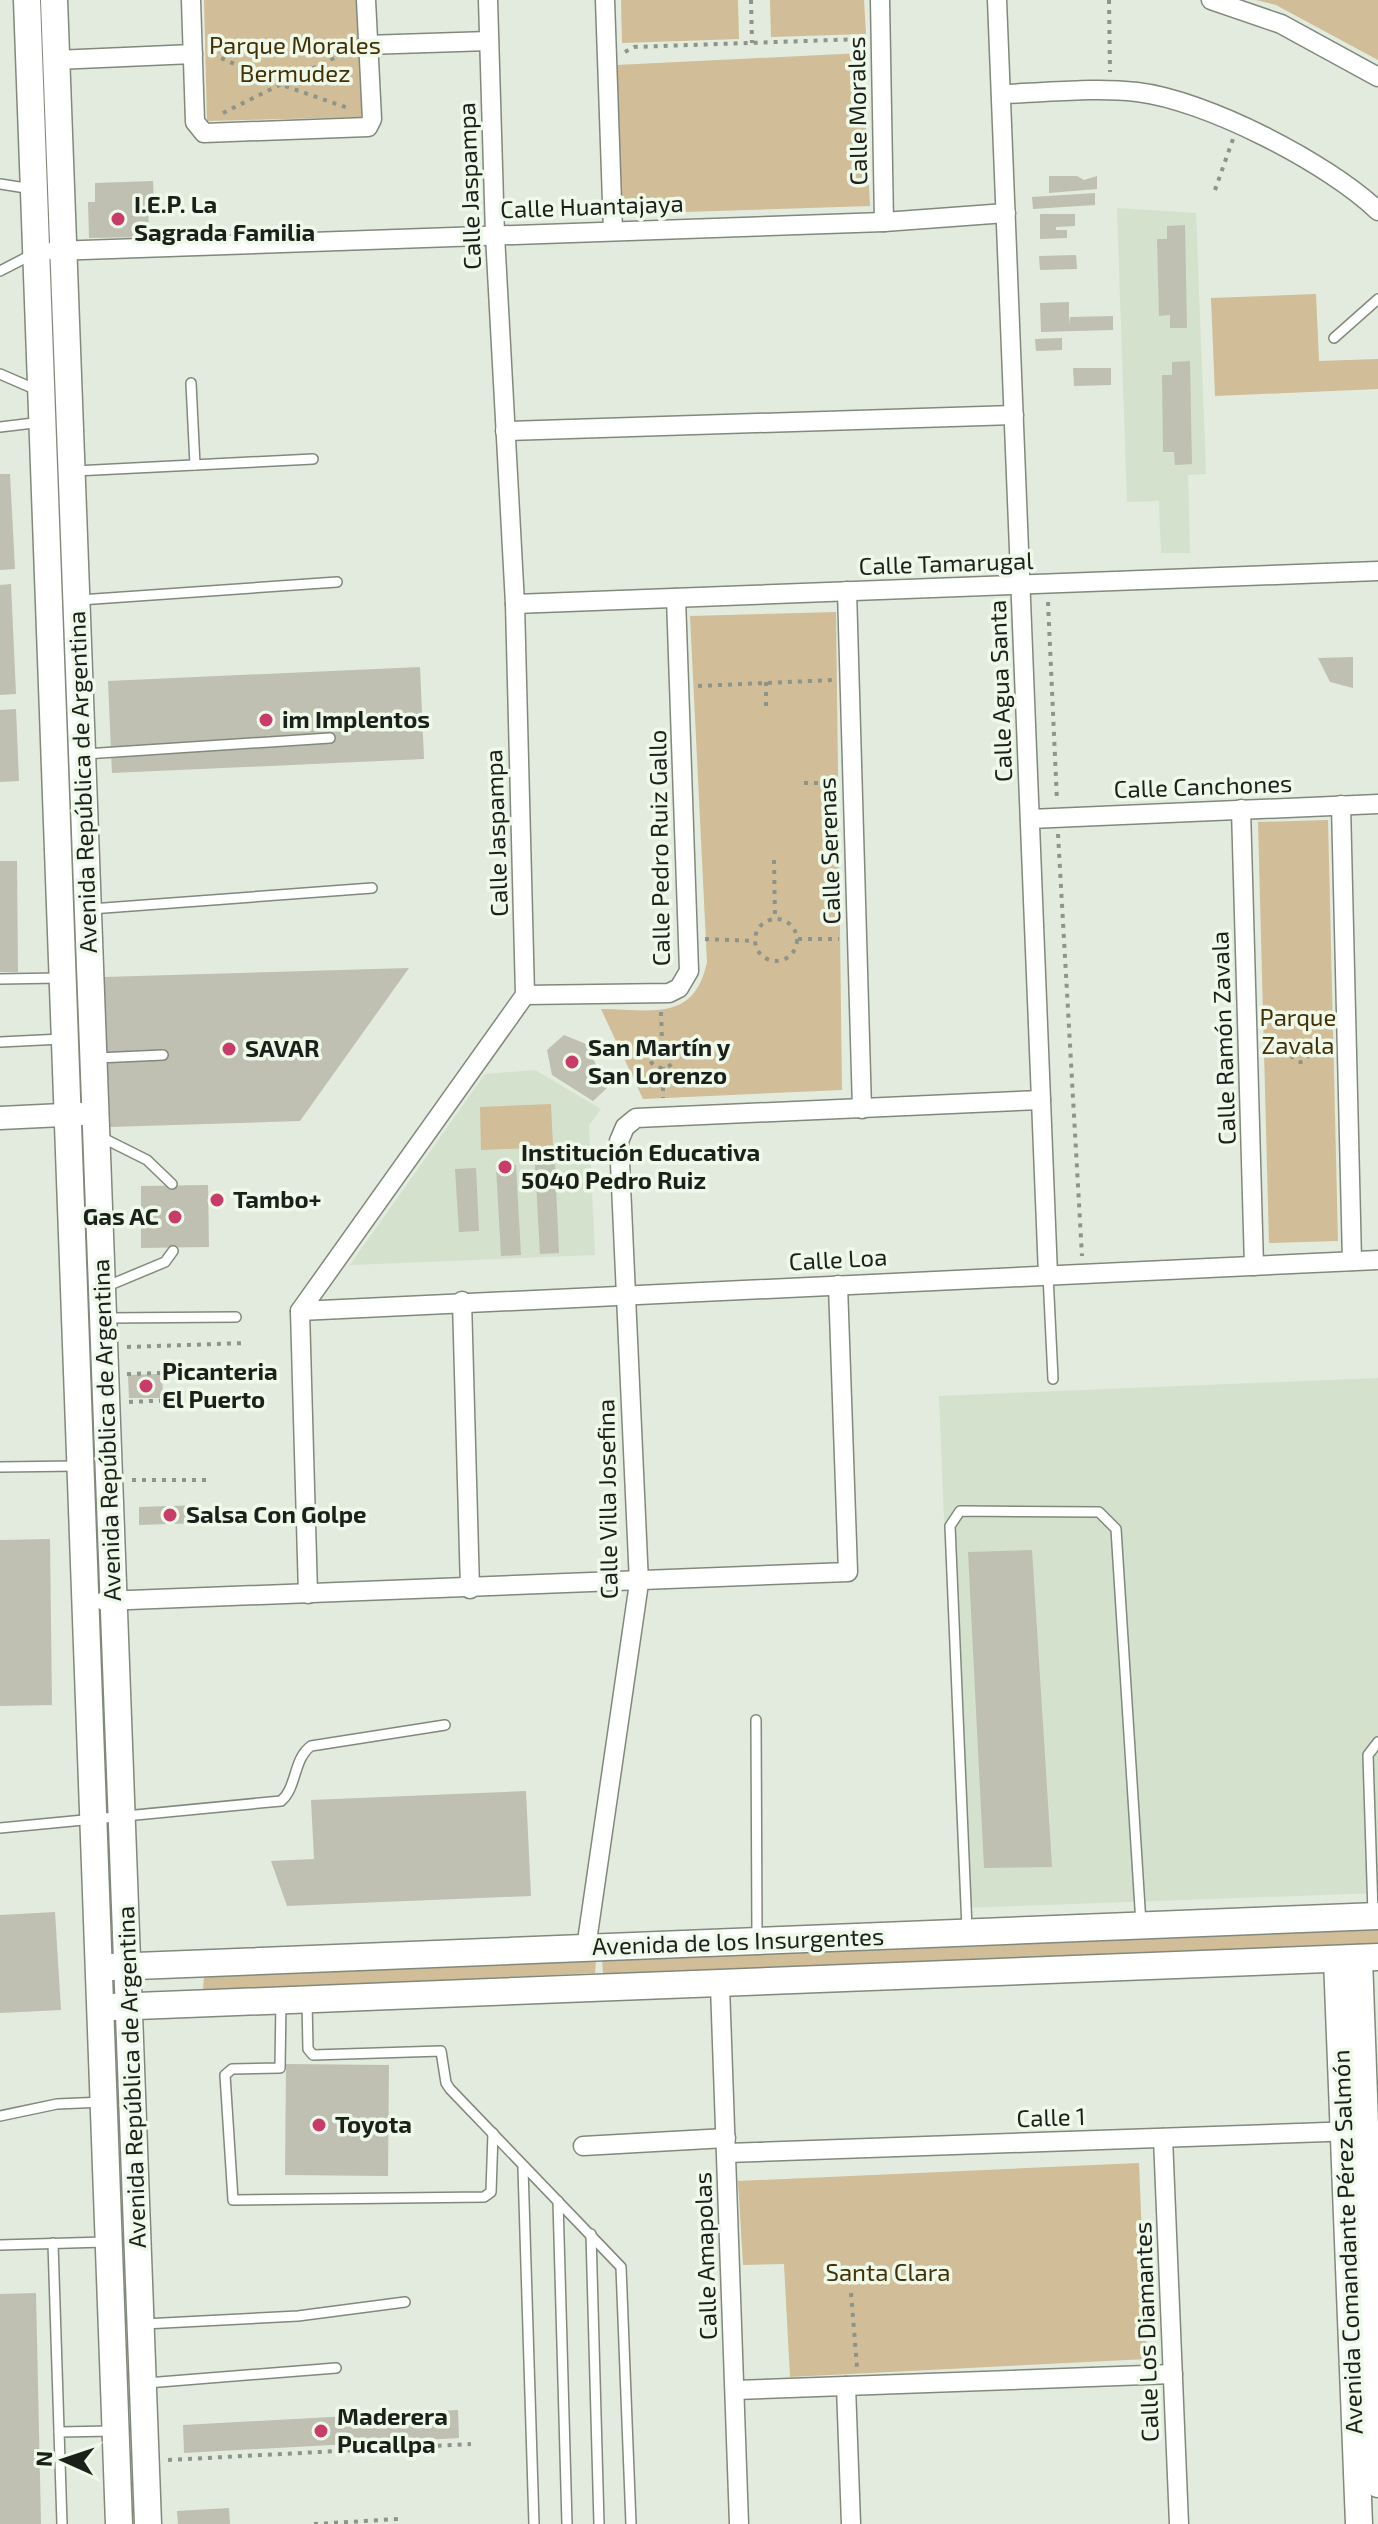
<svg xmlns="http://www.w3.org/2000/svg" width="1378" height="2524" viewBox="0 0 1378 2524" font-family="'Exo 2',sans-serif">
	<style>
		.built { fill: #d3e1cd }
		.green { fill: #d1bd97 }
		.building { fill: #bfc0b1 }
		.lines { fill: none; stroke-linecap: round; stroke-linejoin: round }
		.service-casing { stroke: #80897c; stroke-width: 12 }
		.minor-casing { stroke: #80897c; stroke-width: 21 }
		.tertiary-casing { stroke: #80897c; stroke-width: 25 }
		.secondary-casing { stroke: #80897c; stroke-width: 29 }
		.path { stroke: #8d948a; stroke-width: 4; stroke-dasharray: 4 6; stroke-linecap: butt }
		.service { stroke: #fff; stroke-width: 9 }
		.minor { stroke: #fff; stroke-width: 18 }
		.tertiary { stroke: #fff; stroke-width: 22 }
		.secondary { stroke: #fff; stroke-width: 26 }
		.poi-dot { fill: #c93c6a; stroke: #eff9ea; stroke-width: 3 }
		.labels { text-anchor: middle; stroke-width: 7; stroke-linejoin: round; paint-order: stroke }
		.park-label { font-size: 24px; fill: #433004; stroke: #eff9ea }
		.street-label { font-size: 24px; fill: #1c201b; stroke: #eff9ea }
		.poi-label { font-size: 24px; font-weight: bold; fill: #1c201b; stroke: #eff9ea; text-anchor: start }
	</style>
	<rect width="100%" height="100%" fill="#e2ebdd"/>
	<g class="built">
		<path d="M1117,208L1196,213L1206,474L1188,475L1190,553H1161L1159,501L1127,502Z"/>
		<path d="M535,1070L601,1109L589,1125L595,1255L350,1265L485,1074Z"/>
		<path d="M1378,1378V1893L960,1908L939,1396Z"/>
	</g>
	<g class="green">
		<path d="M204,0H359L363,117L207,121Z"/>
		<path d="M621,0H738L739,39L622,43Z"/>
		<path d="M770,0H864L866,34L771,37Z"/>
		<path d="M1256,0H1378V60L1276,5Z"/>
		<path d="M862,53L870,206L620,214L617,65Z"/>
		<path d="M1316,294L1319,361L1378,359V389L1215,396L1211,298Z"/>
		<path d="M836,612L842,1090L643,1099L601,1009C652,1009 694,1023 707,962L690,616Z"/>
		<path d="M1328,820L1338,1241L1269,1243L1258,822Z"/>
		<path d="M551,1104L553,1147L481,1150L480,1107Z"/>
		<path d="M1378,1927V1944L603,1974L602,1958Z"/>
		<path d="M596,1961L595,1973L203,1991L204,1976Z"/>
		<path d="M1139,2163L1147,2359L790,2377L784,2264L743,2265L738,2181Z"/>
	</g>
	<g class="building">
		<path d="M1049,176H1077L1084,180L1097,176V189L1049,193Z"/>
		<path d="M153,181L154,200H148L149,237L89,238L88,202H95V183Z"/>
		<path d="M1095,193V205L1033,209L1032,197Z"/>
		<path d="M1040,214H1075V226L1056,227V230H1067V238L1040,239Z"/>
		<path d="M1185,225L1187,328H1170V315L1159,316L1157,239H1167V226Z"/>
		<path d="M1076,255L1077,269L1040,270L1039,256Z"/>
		<path d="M1069,302V325L1070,317L1113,316V330L1041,332L1040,303Z"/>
		<path d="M1062,338V350L1036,351L1035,339Z"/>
		<path d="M1190,361L1192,464L1175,465L1174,452H1163L1162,375H1172V362Z"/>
		<path d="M1073,368H1111V385L1074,386Z"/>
		<path d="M0,474H10L15,569L0,570Z"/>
		<path d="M11,584L16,694L0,695V585Z"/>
		<path d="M1353,657V688L1330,682L1318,658Z"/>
		<path d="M420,667L424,759L112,773L108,681Z"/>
		<path d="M16,709L19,781L0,782V710Z"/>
		<path d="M0,861H17L18,972H0Z"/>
		<path d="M409,968L300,1121L109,1127L104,977Z"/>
		<path d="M564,1035L586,1044L607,1088L593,1101L552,1075L547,1050Z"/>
		<path d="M555,1164L559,1253L540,1254L535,1165Z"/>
		<path d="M516,1165L521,1255L501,1256L496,1166Z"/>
		<path d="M476,1168L479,1231L459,1232L455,1169Z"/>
		<path d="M208,1185L209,1247L141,1248V1186Z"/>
		<path d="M162,1374L163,1398H129L128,1375Z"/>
		<path d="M201,1505V1523L139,1525V1507Z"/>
		<path d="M50,1539L52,1705L0,1706V1540Z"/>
		<path d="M1032,1550L1052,1867L984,1868L968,1552Z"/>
		<path d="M526,1791L531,1896L287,1906L271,1861L314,1859L311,1800Z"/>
		<path d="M55,1912L61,2010L0,2013V1915Z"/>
		<path d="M286,2064L389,2065L388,2176L285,2175Z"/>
		<path d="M36,2293L41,2524H0V2294Z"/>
		<path d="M458,2410L459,2438L184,2453L183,2425Z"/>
		<path d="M229,2508L230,2524H178L177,2511Z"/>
	</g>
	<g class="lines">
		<g class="service-casing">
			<g id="service">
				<path d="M0,184L32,189"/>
				<path d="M0,271L33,254"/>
				<path d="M1334,338L1378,299"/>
				<path d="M0,374L37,390"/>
				<path d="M191,383L195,465"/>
				<path d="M0,427L42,422"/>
				<path d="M75,471L313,459"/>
				<path d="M80,600L337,582"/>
				<path d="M85,754L330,738"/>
				<path d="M91,909L372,888"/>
				<path d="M0,979L59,978"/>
				<path d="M0,1042L62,1039"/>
				<path d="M97,1058L163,1055"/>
				<path d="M99,1136L147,1160L172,1184"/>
				<path d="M1048,1275L1053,1379"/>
				<path d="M105,1287L165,1262L173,1251"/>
				<path d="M107,1318L236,1317"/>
				<path d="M0,1467L77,1466"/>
				<path d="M756,1720L757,1937"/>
				<path d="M0,1828L281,1801C297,1788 293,1759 311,1746L445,1725"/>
				<path d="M1373,1913L1368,1755L1378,1742"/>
				<path d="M967,1929L950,1526L960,1511L1099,1512L1116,1529L1141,1924"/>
				<path d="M281,2002L280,2068L232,2069L225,2075L233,2200L484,2197L491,2192L493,2133"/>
				<path d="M307,2002L308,2049L313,2055L441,2051L446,2083L450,2089L621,2267L631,2524"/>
				<path d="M0,2116L57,2104L103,2102"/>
				<path d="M523,2168L534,2524"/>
				<path d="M558,2201L567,2524"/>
				<path d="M591,2234L599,2524"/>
				<path d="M53,2243L62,2524"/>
				<path d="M0,2245L105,2242"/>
				<path d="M144,2324L298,2316L405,2302"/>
				<path d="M147,2383L336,2368"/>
				<path d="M59,2432L112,2431"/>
			</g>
		</g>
		<g class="minor-casing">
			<g id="minor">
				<path d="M191,0L195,122L204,133L368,127L372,119L366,0"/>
				<path d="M605,0L613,231"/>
				<path d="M880,0L884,222"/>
				<path d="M997,0L1048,1275"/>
				<path d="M1211,0L1281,24L1378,77"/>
				<path d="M366,45L489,41"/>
				<path d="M56,60L193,54"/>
				<path d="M1001,94C1046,93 1092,87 1137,92C1206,100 1328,163 1378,211"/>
				<path d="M54,251L884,222L1006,213"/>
				<path d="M505,431L1014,415"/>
				<path d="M847,591L862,1109"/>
				<path d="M515,604L1378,571"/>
				<path d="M1341,805L1352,1261"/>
				<path d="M1241,809L1254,1266"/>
				<path d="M1030,819L1378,804"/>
				<path d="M525,995L669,993L679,988L689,971L676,598"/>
				<path d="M462,1301L470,1589"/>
				<path d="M300,1311L1378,1260"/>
				<path d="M308,1594L300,1311L525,995L515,604L495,235L488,0"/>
				<path d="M104,1601L848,1572L838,1285"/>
				<path d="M586,1948L639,1583L619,1141L625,1127L636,1118L1041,1100"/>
				<path d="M720,1986L739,2524"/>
				<path d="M1163,2138L1179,2524"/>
				<path d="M583,2146L726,2138"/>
				<path d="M727,2153L1355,2131"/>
				<path d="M846,2386L851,2524"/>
				<path d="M736,2390L1173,2374"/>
			</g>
		</g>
		<g class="tertiary-casing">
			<path id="tertiary" d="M0,1118L83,1114"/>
		</g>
		<g class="secondary-casing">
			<g id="secondary">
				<path d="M27,0L119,2524"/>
				<path d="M54,0L148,2524"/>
				<path d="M1359,1958L1378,2484"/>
				<path d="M1337,1959L1359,2524"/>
				<path d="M111,1967L1378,1916"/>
				<path d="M112,2007L1378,1957"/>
			</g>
		</g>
		<g class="path">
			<path d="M751,0L752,43"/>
			<path d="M1109,0L1110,72"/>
			<path d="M625,52L634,47L862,39"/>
			<path d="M212,54L282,85L348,108"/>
			<path d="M223,113L348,51"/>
			<path d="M1215,190L1233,139"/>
			<path d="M1048,602L1057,801"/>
			<path d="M766,682V711"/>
			<path d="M698,686L833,680"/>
			<path d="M804,783H834"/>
			<path d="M1058,834L1082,1256"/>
			<path d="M774,860L775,918"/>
			<circle cx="776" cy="940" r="21"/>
			<path d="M705,939L755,941"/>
			<path d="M798,939H839"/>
			<path d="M661,1012L662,1042"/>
			<circle cx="662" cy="1055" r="13"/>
			<circle cx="1300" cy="1054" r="8"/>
			<path d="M675,1054L711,1052"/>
			<path d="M663,1067V1098"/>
			<path d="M127,1347L245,1343"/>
			<path d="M127,1374L261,1370"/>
			<path d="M129,1402L242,1397"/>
			<path d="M132,1480H209"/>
			<path d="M851,2293L857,2367"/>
			<path d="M168,2460L471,2444"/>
			<path d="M314,2524L398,2519"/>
		</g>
		<use href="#service" class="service"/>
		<use href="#minor" class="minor"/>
		<use href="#tertiary" class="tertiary"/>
		<use href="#secondary" class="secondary"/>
	</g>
	<g class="poi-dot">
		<circle cx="118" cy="219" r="8"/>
		<circle cx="266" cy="720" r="8"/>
		<circle cx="229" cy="1049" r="8"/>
		<circle cx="572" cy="1062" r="8"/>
		<circle cx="505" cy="1167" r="8"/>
		<circle cx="217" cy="1200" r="8"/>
		<circle cx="175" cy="1217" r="8"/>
		<circle cx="146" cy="1386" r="8"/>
		<circle cx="170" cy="1515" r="8"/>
		<circle cx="319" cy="2125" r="8"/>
		<circle cx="321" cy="2431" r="8"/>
	</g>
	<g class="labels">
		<g class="park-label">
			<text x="295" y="54">Parque Morales<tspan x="295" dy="28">Bermudez</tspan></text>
			<text x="1298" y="1026">Parque<tspan x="1298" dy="28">Zavala</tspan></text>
			<text x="888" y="2281">Santa Clara</text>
		</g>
		<g class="street-label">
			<text transform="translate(858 111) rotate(-91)" y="8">Calle Morales</text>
			<text transform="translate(470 186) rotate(-92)" y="8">Calle Jaspampa</text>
			<text transform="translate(592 207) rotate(-2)" y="8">Calle Huantajaya</text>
			<text transform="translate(946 564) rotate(-2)" y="8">Calle Tamarugal</text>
			<text transform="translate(1001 691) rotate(-92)" y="8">Calle Agua Santa</text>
			<text transform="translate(83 782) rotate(-92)" y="8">Avenida República de Argentina</text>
			<text transform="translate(1203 787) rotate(-2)" y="8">Calle Canchones</text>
			<text transform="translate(497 833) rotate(-92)" y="8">Calle Jaspampa</text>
			<text transform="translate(660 848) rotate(-91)" y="8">Calle Pedro Ruiz Gallo</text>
			<text transform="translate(830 851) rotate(-92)" y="8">Calle Serenas</text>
			<text transform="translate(1224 1038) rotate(-92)" y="8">Calle Ramón Zavala</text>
			<text transform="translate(838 1260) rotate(-3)" y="8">Calle Loa</text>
			<text transform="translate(107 1430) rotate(-92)" y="8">Avenida República de Argentina</text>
			<text transform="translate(608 1499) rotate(-91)" y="8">Calle Villa Josefina</text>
			<text transform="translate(738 1942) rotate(-2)" y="8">Avenida de los Insurgentes</text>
			<text transform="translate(132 2077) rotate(-92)" y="8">Avenida República de Argentina</text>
			<text transform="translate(1051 2118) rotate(-2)" y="8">Calle 1</text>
			<text transform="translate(1348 2242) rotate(-92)" y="8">Avenida Comandante Pérez Salmón</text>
			<text transform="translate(706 2256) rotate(-92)" y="8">Calle Amapolas</text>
			<text transform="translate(1147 2332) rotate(-92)" y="8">Calle Los Diamantes</text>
		</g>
		<g class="poi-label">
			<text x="134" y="213">I.E.P. La<tspan x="134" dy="28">Sagrada Familia</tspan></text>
			<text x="282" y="728">im Implentos</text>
			<text x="588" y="1056">San Martín y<tspan x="588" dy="28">San Lorenzo</tspan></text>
			<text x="245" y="1057">SAVAR</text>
			<text x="521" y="1161">Institución Educativa<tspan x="521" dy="28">5040 Pedro Ruiz</tspan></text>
			<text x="233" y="1208">Tambo+</text>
			<text x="159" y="1225" text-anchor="end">Gas AC</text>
			<text x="162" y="1380">Picanteria<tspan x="162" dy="28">El Puerto</tspan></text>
			<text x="186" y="1523">Salsa Con Golpe</text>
			<text x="335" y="2133">Toyota</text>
			<text x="337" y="2425">Maderera<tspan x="337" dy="28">Pucallpa</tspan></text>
		</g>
	</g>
	<g transform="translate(64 2460) rotate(273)" stroke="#eff9ea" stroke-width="6" paint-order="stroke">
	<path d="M0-6L14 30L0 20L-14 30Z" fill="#1c201b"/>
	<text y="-12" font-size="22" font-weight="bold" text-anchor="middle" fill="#1c201b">N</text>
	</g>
</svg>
